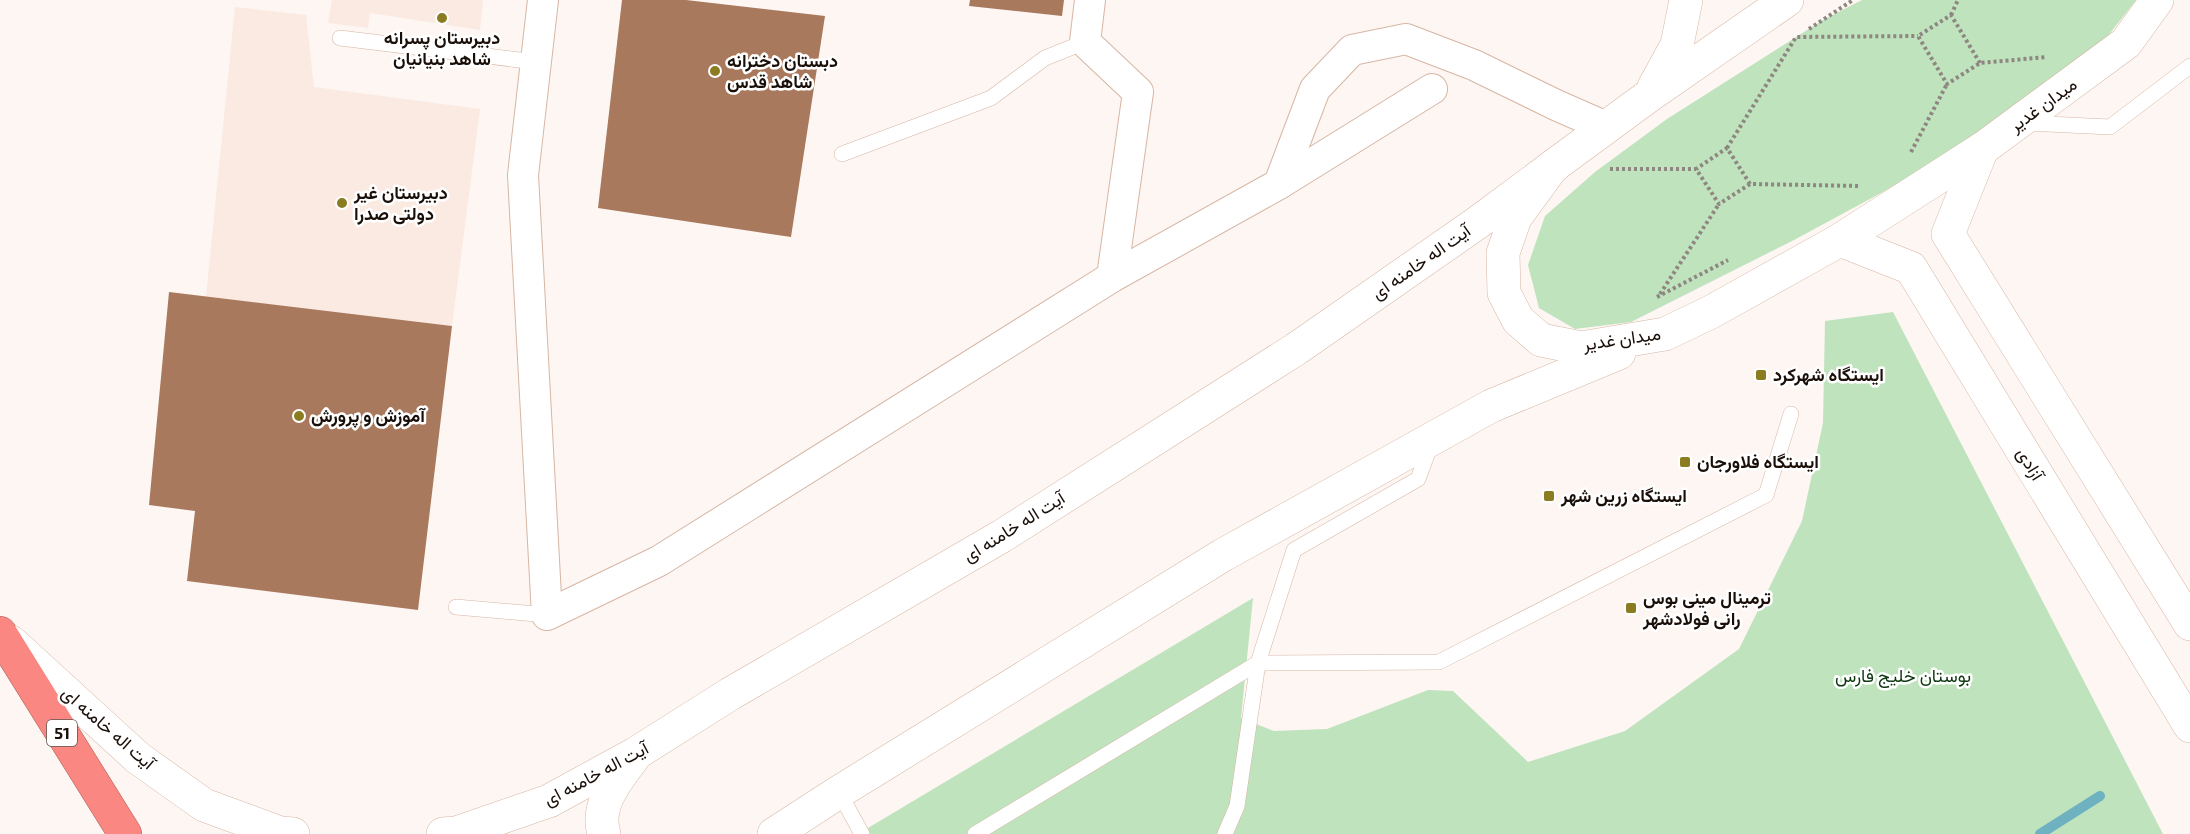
<svg xmlns="http://www.w3.org/2000/svg" width="2190" height="834" viewBox="0 0 2190 834" font-family="'Exo 2',Vazirmatn,sans-serif">
	<style>
		.built { fill: #fbeae1 }
		.green { fill: #bfe3bd }
		.lines { fill: none; stroke-linecap: round; stroke-linejoin: round }
		.stream { stroke: #6eb1c1; stroke-width: 10 }
		.building { fill: #a9795e }
		.lane-casing { stroke: #d7b6a4; stroke-width: 16 }
		.street-casing { stroke: #d7b6a4; stroke-width: 32 }
		.secondary-casing { stroke: #d7b6a4; stroke-width: 34 }
		.highway-casing { stroke: #ab5d57; stroke-width: 34 }
		.path { stroke: #8f8681; stroke-width: 4; stroke-dasharray: 3 3; stroke-linecap: butt }
		.lane { stroke: #fff; stroke-width: 15 }
		.street { stroke: #fff; stroke-width: 30 }
		.secondary { stroke: #fff; stroke-width: 33 }
		.highway { stroke: #fa8782; stroke-width: 33 }
		.poi-dot { fill: #8b7b21; stroke: #fff; stroke-width: 2 }
		.labels { text-anchor: middle; stroke-width: 5; stroke-linejoin: round; paint-order: stroke }
		.shield { fill: #fff; stroke: #5e5652; stroke-width: 1.5 }
		.shield-label { font-size: 16px; font-weight: bold; fill: #190e08 }
		.poi-label { font-size: 18px; font-weight: bold; fill: #190e08; stroke: #fff; text-anchor: start }
		.street-label { font-size: 18px; fill: #190e08; stroke: #fff }
		.park-label { font-size: 18px; fill: #0d370f; stroke: #fff }
	</style>
	<rect width="100%" height="100%" fill="#fdf6f2"/>
	<g class="built">
		<path d="M332,0H483L480,30L370,13L368,28L328,23Z"/>
		<path d="M235,7L306,15L314,87L480,109L452,326L206,297Z"/>
	</g>
	<g class="green">
		<path d="M1862,0H2136L2104,41L1972,139L1892,187L1794,240L1631,322L1575,329L1539,308L1528,265L1545,216L1595,172L1667,119L1823,20Z"/>
		<path d="M1893,312L2163,834H863L868,828L1253,598L1241,718L1274,731L1327,729L1428,690L1453,691L1528,762L1625,731L1739,649L1802,521L1823,423L1825,321Z"/>
	</g>
	<g class="lines">
		<path class="stream" d="M2040,834L2100,796"/>
	</g>
	<g class="building">
		<path d="M622,0H686L825,16L791,237L598,208Z"/>
		<path d="M970,0H1064L1062,16L969,6Z"/>
		<path d="M169,292L452,326L418,610L187,581L195,511L149,505Z"/>
	</g>
	<g class="lines">
		<g class="lane-casing">
			<g id="lane">
				<path d="M340,38L536,62"/>
				<path d="M2025,123L2110,127L2190,66"/>
				<path d="M842,154L991,98L1045,58L1085,42"/>
				<path d="M456,607L547,615"/>
				<path d="M839,792L862,834"/>
				<path d="M975,834L1258,663L1439,662L1766,495L1791,414"/>
				<path d="M1225,834L1237,806L1258,663L1294,550L1418,479L1431,444"/>
			</g>
		</g>
		<g class="street-casing">
			<g id="street">
				<path d="M543,0L523,175L547,615L659,561L1112,277L1279,184L1315,89L1352,50L1406,39L1474,65L1556,105L1606,127"/>
				<path d="M1090,0L1085,42L1138,92L1112,277"/>
				<path d="M1279,184L1432,89"/>
			</g>
		</g>
		<g class="secondary-casing">
			<g id="secondary">
				<path d="M1787,0L1650,95L1552,167L1515,218L1503,253L1504,293L1518,320L1541,340L1581,348L1665,334L1711,312L1840,240L1982,149L2126,43L2157,0"/>
				<path d="M1654,87L1677,45L1686,0"/>
				<path d="M1982,149L1948,234L2190,624"/>
				<path d="M1840,240L1911,268L2190,726"/>
				<path d="M11,642L138,758L204,805L280,833L293,834"/>
				<path d="M443,834L456,833L549,801L635,754L730,694L1002,536L1296,349L1477,223L1555,165"/>
				<path d="M604,834C595,805 617,780 633,758"/>
				<path d="M774,834L839,792L1223,555L1491,406L1619,353"/>
			</g>
		</g>
		<g class="highway-casing">
			<path id="highway" d="M0,633L125,834"/>
		</g>
		<g class="path">
			<path d="M1951,15L1958,0"/>
			<path d="M1809,29L1853,0"/>
			<path d="M1980,63L1951,15L1918,36L1947,84L1980,63L2047,57"/>
			<path d="M1727,148L1796,37L1918,36"/>
			<path d="M1911,152L1947,84"/>
			<path d="M1610,169H1696"/>
			<path d="M1750,184L1727,148L1696,169L1719,204L1750,184L1860,186"/>
			<path d="M1660,294L1719,204"/>
			<path d="M1657,297L1728,260"/>
		</g>
		<use href="#lane" class="lane"/>
		<use href="#street" class="street"/>
		<use href="#secondary" class="secondary"/>
		<use href="#highway" class="highway"/>
	</g>
	<g class="poi-dot">
		<circle cx="442" cy="18" r="6"/>
		<circle cx="715" cy="71" r="6"/>
		<circle cx="342" cy="203" r="6"/>
		<rect x="1755" y="369" width="12" height="12" rx="3"/>
		<circle cx="299" cy="416" r="6"/>
		<rect x="1679" y="456" width="12" height="12" rx="3"/>
		<rect x="1543" y="490" width="12" height="12" rx="3"/>
		<rect x="1625" y="602" width="12" height="12" rx="3"/>
	</g>
	<g class="labels">
		<rect class="shield" x="47" y="720" width="30" height="26" rx="4.5"/>
		<g class="shield-label">
			<text x="62" y="739">51</text>
		</g>
		<g class="poi-label">
			<text x="442" y="44" text-anchor="middle">دبیرستان پسرانه<tspan x="442" dy="21">شاهد بنیانیان</tspan></text>
			<text x="727" y="67">دبستان دخترانه<tspan x="727" dy="21">شاهد قدس</tspan></text>
			<text x="354" y="199">دبیرستان غیر<tspan x="354" dy="21">دولتی صدرا</tspan></text>
			<text x="1773" y="381">ایستگاه شهرکرد</text>
			<text x="311" y="422">آموزش و پرورش</text>
			<text x="1697" y="468">ایستگاه فلاورجان</text>
			<text x="1561" y="502">ایستگاه زرین شهر</text>
			<text x="1643" y="604">ترمینال مینی بوس<tspan x="1643" dy="21">رانی فولادشهر</tspan></text>
		</g>
		<g class="street-label">
			<text transform="translate(2043 105) rotate(-36)" y="6">میدان غدیر</text>
			<text transform="translate(1421 262) rotate(-35)" y="6">آیت اله خامنه ای</text>
			<text transform="translate(1622 339) rotate(-8)" y="6">میدان غدیر</text>
			<text transform="translate(2030 464) rotate(59)" y="6">آزادی</text>
			<text transform="translate(1014 527) rotate(-32)" y="6">آیت اله خامنه ای</text>
			<text transform="translate(108 728) rotate(41)" y="6">آیت اله خامنه ای</text>
			<text transform="translate(596 774) rotate(-28)" y="6">آیت اله خامنه ای</text>
		</g>
		<g class="park-label">
			<text x="1903" y="682">بوستان خلیج فارس</text>
		</g>
	</g>
</svg>
